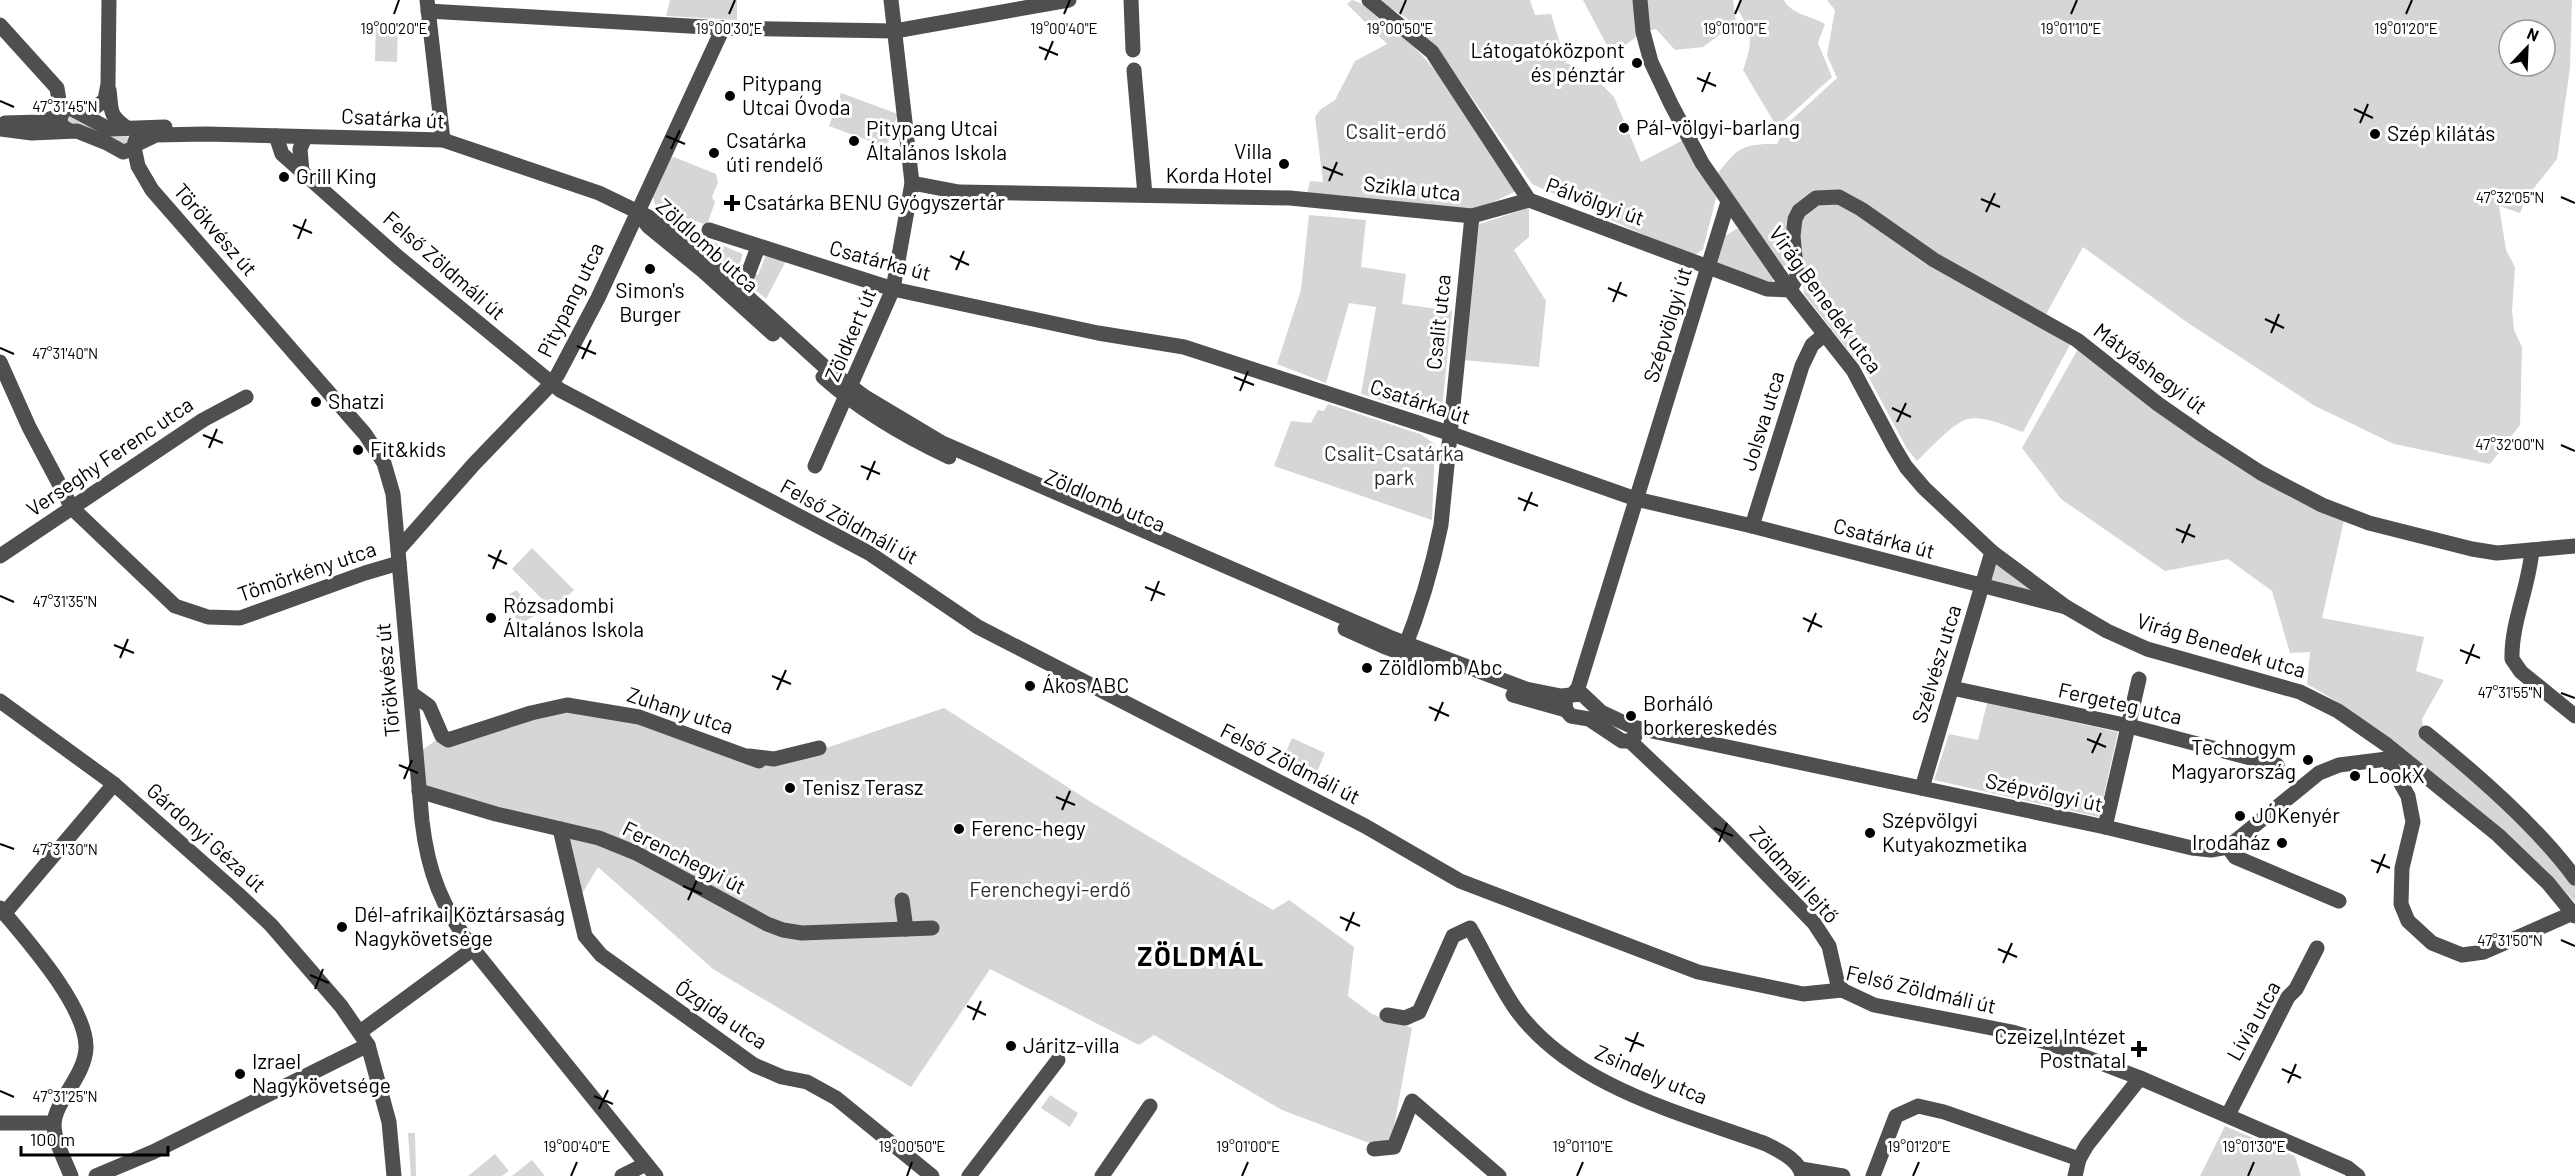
<svg xmlns="http://www.w3.org/2000/svg" width="2575" height="1176" viewBox="0 0 2575 1176" font-family="Barlow,sans-serif">
	<style>
		.green { fill: #d6d6d6; fill-rule: evenodd }
		.lines { fill: none; stroke-linecap: round; stroke-linejoin: round }
		.minor { stroke: #4f4f4f; stroke-width: 15 }
		.ticks { fill: none; stroke: #000; stroke-width: 2 }
		.poi-dot { fill: #000; stroke: #fff; stroke-width: 2 }
		.labels { text-anchor: middle; stroke-width: 6; stroke-linejoin: round; paint-order: stroke }
		.poi-label { font-size: 21px; fill: #000; stroke: #fff; text-anchor: start }
		.street-label { font-size: 21px; fill: #000; stroke: #fff }
		.park-label { font-size: 21px; fill: #2d2d2d; stroke: #fff }
		.district-label { font-size: 27px; font-weight: bold; letter-spacing: 1.5px; fill: #000; stroke: #fff }
		.ticks-label { font-size: 15px; text-anchor: middle; fill: #000; stroke: #fff; stroke-width: 6; stroke-linejoin: round; paint-order: stroke }
	</style>
	<rect width="100%" height="100%" fill="#fff"/>
	<g class="green">
		<path d="M670,0H737V20L666,16Z"/>
		<path d="M1352,0C1362,2 1371,11 1379,17C1440,61 1476,127 1516,189L1514,192L1477,210L1307,194L1310,181L1323,182L1315,117L1321,109L1335,100L1355,61L1387,44L1347,4Z"/>
		<path d="M1377,0H1530L1535,15L1551,14L1566,63L1589,72L1614,97L1641,162L1683,140L1716,198L1703,249L1697,254H1686L1532,184L1439,50L1405,17Z"/>
		<path d="M1583,0H1733L1736,23L1703,47L1675,50L1656,29L1643,32L1612,55Z"/>
		<path d="M1739,0H1784C1792,15 1812,16 1825,24L1818,43L1832,77L1777,127L1743,70C1753,42 1753,34 1737,8Z"/>
		<path d="M1827,0H2572L2570,68L2557,159L2526,198L2520,213L2499,206L2506,250L2515,267L2512,311L2514,330L2522,347L2520,425L2490,464L2394,444L2315,406L2188,323L2083,247L2045,316L1822,191C1779,202 1785,228 1788,264L1780,269L1713,179C1737,150 1738,143 1777,144L1787,124L1837,78L1827,55L1835,10ZM2509,30H2545V66H2509Z"/>
		<path d="M376,23L398,24L397,62L375,61Z"/>
		<path d="M841,93L898,114L886,147L829,126Z"/>
		<path d="M67,115L118,136L126,135L129,138L128,145L68,125Z"/>
		<path d="M674,157L716,174L718,182L712,197L715,202L707,225L663,210L655,204L653,197L671,158Z"/>
		<path d="M1824,200L1841,202L1927,265L2071,343L2023,432C2008,427 1985,415 1968,419C1952,423 1929,450 1917,461L1907,449L1867,374L1804,294L1802,248L1795,236L1797,219Z"/>
		<path d="M1529,208V237L1514,250L1546,301L1539,367L1463,360L1479,224Z"/>
		<path d="M1309,215L1366,220L1361,267L1406,274L1402,304L1452,311L1441,419L1361,394L1376,307L1349,303L1326,383L1277,364L1301,290Z"/>
		<path d="M1736,229L1740,230L1773,278V281L1770,282L1716,264L1725,236Z"/>
		<path d="M706,239L743,254L738,268L758,275L766,255L786,261L766,299L702,244Z"/>
		<path d="M2078,349L2344,520L2322,618L2424,637L2416,671L2444,680L2422,719L2424,734L2481,784L2551,856L2575,885V902C2536,859 2493,824 2449,787C2404,749 2359,713 2307,684L2310,652L2290,653L2272,591L2228,559L2165,571L2061,499L2022,448Z"/>
		<path d="M1328,404L1420,434L1435,444L1432,520L1274,466L1291,421L1311,423L1318,410L1324,411Z"/>
		<path d="M532,548L574,590L553,610L512,569Z"/>
		<path d="M1997,564L2037,593L1991,580Z"/>
		<path d="M517,590L534,616L520,624L503,598Z"/>
		<path d="M1987,703L2118,732L2099,817L1934,780L1949,734L1978,740Z"/>
		<path d="M567,705L785,762L944,708L1091,802L1273,910L1289,900L1354,947L1348,996L1372,1014L1412,1028L1392,1138L1377,1146L1282,1110L1154,1035L1139,1045L990,969L911,1087L713,969L598,867L577,902L560,829L419,791L415,755L442,736Z"/>
		<path d="M1292,738L1325,753L1313,781L1280,766Z"/>
		<path d="M1050,1095L1078,1113L1070,1127L1041,1108Z"/>
		<path d="M2225,1126L2295,1156L2301,1176H2200Z"/>
		<path d="M408,1133H415L416,1176H411Z"/>
		<path d="M495,1154L509,1171L502,1176H468Z"/>
		<path d="M532,1160L545,1176H512Z"/>
	</g>
	<g class="lines">
		<g class="minor">
			<path d="M427,0L443,140"/>
			<path d="M1131,0L1133,50"/>
			<path d="M1369,0L1432,52L1529,200L1767,289L1790,290"/>
			<path d="M1640,0L1643,32L1651,62L1671,104L1702,163L1790,290L1853,370L1894,447L1906,467L1924,488L1992,552L2066,607L2107,631L2147,649L2300,692L2338,711L2387,745L2498,835L2548,883L2575,916"/>
			<path d="M428,11L723,28L895,31L1069,0"/>
			<path d="M0,25L57,88L61,114"/>
			<path d="M1134,70L1145,195"/>
			<path d="M109,90C112,112 108,114 127,128"/>
			<path d="M77,111L94,108L105,100L108,84L109,0"/>
			<path d="M5,123L41,122L61,115"/>
			<path d="M0,129L32,133L77,131L107,143L123,152L133,149L136,139"/>
			<path d="M68,130L62,126C58,118 61,111 70,108L109,129L165,127"/>
			<path d="M276,136L282,154L398,257L560,390L869,553L978,627L1365,826L1460,881L1698,972L1803,994L1842,990L1874,1005L2012,1032L2049,1043L2140,1078L2348,1168L2358,1176"/>
			<path d="M135,145L156,135L206,134L443,140L599,193L663,224L697,251L826,368L865,397L942,443L1389,637L1526,689L1561,696L1582,694L1601,712L1633,727L2105,827L2192,848L2211,850L2228,847L2319,773L2339,765L2387,759L2398,754"/>
			<path d="M134,147L138,166L152,190L365,434L384,463L393,494L422,821C428,873 442,907 473,949L656,1176"/>
			<path d="M302,172L300,149L305,137"/>
			<path d="M912,183L959,192L1290,198L1472,216L1529,200"/>
			<path d="M637,212L649,227L703,271L773,334"/>
			<path d="M709,230L893,289L1098,333L1184,347L1449,433L1636,499L1752,526L2066,607"/>
			<path d="M739,288L748,274L758,247"/>
			<path d="M1790,290L1797,277L1793,236L1795,219L1799,211L1816,198L1839,197L1861,209L1934,260L2077,340L2158,404L2204,436L2261,473L2322,505L2369,523L2472,549L2497,553L2575,546"/>
			<path d="M0,362L29,427L72,508L175,606L208,617L240,618L365,573L399,563"/>
			<path d="M823,377C860,410 904,436 949,457"/>
			<path d="M815,466L893,289L912,183L891,0"/>
			<path d="M1752,526L1802,366L1812,345L1825,334"/>
			<path d="M398,550L474,464L551,384L558,374L598,298L723,28"/>
			<path d="M2532,550C2529,587 2511,623 2512,659L2521,672L2575,716"/>
			<path d="M0,556L203,420L246,397"/>
			<path d="M1345,629L1385,647L1449,670"/>
			<path d="M1403,652C1420,610 1432,569 1441,525L1472,216"/>
			<path d="M1952,688L2129,726L2277,765"/>
			<path d="M411,693L429,706L442,736L448,740L531,713L567,705L639,717L759,761"/>
			<path d="M1574,693L1578,688L1728,202"/>
			<path d="M1513,695L1566,710"/>
			<path d="M0,701L114,784L238,894L271,925L341,1006L368,1045L389,1122L394,1176"/>
			<path d="M1565,702L1566,710L1571,716L1589,719L1622,741H1630L1635,736"/>
			<path d="M2426,733C2477,774 2537,826 2575,878"/>
			<path d="M1630,741L1725,831L1814,923L1829,946L1837,981L1842,990"/>
			<path d="M749,756L774,759L819,748"/>
			<path d="M2387,759L2408,796L2413,822L2402,868L2401,904L2408,921L2432,943L2462,955L2484,952L2573,913"/>
			<path d="M1922,788L1992,552"/>
			<path d="M419,791L496,814L599,838L636,853L767,924L783,930L802,933L932,928"/>
			<path d="M2105,827L2139,679"/>
			<path d="M560,829L585,936L601,955L754,1065L782,1077L807,1082L836,1098L932,1176"/>
			<path d="M2228,847L2235,857L2339,901"/>
			<path d="M902,900L906,929"/>
			<path d="M0,908C26,939 87,1007 86,1048C85,1076 55,1101 54,1124C54,1141 65,1160 71,1176"/>
			<path d="M4,914L114,784"/>
			<path d="M1387,1015L1405,1018L1419,1012L1453,936L1470,928C1485,954 1498,983 1515,1008C1570,1086 1681,1113 1766,1144C1779,1151 1800,1160 1802,1176"/>
			<path d="M360,1032L473,949"/>
			<path d="M2228,1115L2288,997L2296,989L2317,948"/>
			<path d="M0,1123H54"/>
			<path d="M1374,1149L1394,1147L1412,1101L1499,1176"/>
			<path d="M1801,1169L1843,1176"/>
			<path d="M96,1176L153,1152L368,1045"/>
			<path d="M622,1176L646,1164"/>
			<path d="M969,1176L1058,1060"/>
			<path d="M1102,1176L1150,1106"/>
			<path d="M1873,1176L1896,1116L1918,1106L1944,1112L2079,1159"/>
			<path d="M2075,1176L2079,1159L2087,1145L2140,1078"/>
		</g>
	</g>
	<path class="ticks" d="M394,14L399,0M729,14L735,0M1064,14L1070,0M1400,14L1406,0M1735,14L1741,0M2071,14L2077,0M2406,14L2412,0M1039,47L1058,55M1045,60L1053,41M1697,78L1716,86M1702,92L1710,72M0,101L14,107M2354,109L2373,118M2360,123L2368,104M666,136L685,144M671,149L680,130M1323,167L1343,175M1329,181L1337,162M2561,197L2575,203M1981,199L2000,207M1986,212L1995,193M293,225L312,233M298,239L306,219M950,256L969,265M956,270L964,251M1608,288L1627,296M1613,302L1621,282M2265,319L2284,328M2271,333L2279,314M577,346L596,354M0,348L14,354M582,359L591,340M1234,377L1254,385M1240,391L1248,371M1892,408L1911,417M1897,422L1906,403M203,435L223,443M2561,445L2575,451M209,448L217,429M861,466L880,474M867,480L875,461M1518,498L1538,506M1524,511L1532,492M2176,529L2195,537M2182,543L2190,524M488,555L507,564M493,569L501,550M1145,587L1165,595M0,596L14,602M1151,601L1159,581M1803,618L1822,627M1808,632L1816,613M114,645L134,653M2460,650L2480,658M120,658L128,639M2466,664L2474,644M772,676L791,684M777,690L786,670M2561,693L2575,698M1429,707L1449,716M1435,721L1443,702M2087,739L2106,747M2092,753L2101,733M399,765L418,773M404,779L412,760M1056,797L1075,805M1062,810L1070,791M1714,828L1733,836M1719,842L1727,823M0,844L14,849M2371,860L2390,868M2377,873L2385,854M683,886L702,894M688,900L697,880M1340,917L1360,926M1346,931L1354,912M2561,940L2575,946M1998,949L2017,957M2003,963L2012,943M310,975L329,983M315,989L323,969M967,1006L986,1015M973,1020L981,1001M1625,1038L1644,1046M1630,1052L1638,1032M2282,1069L2301,1078M2288,1083L2296,1064M0,1091L14,1097M594,1096L613,1104M599,1109L608,1090M571,1176L577,1162M907,1176L912,1162M1242,1176L1248,1162M1577,1176L1583,1162M1913,1176L1919,1162M2248,1176L2254,1162"/>
	<g class="poi-dot">
		<circle cx="1637" cy="63" r="6"/>
		<circle cx="730" cy="96" r="6"/>
		<circle cx="1624" cy="128" r="6"/>
		<circle cx="2375" cy="134" r="6"/>
		<circle cx="854" cy="141" r="6"/>
		<circle cx="714" cy="153" r="6"/>
		<circle cx="1284" cy="164" r="6"/>
		<circle cx="284" cy="177" r="6"/>
		<path d="M729 194h6v6h6v6h-6v6h-6v-6h-6v-6h6z"/>
		<circle cx="650" cy="269" r="6"/>
		<circle cx="316" cy="402" r="6"/>
		<circle cx="358" cy="450" r="6"/>
		<circle cx="491" cy="618" r="6"/>
		<circle cx="1367" cy="668" r="6"/>
		<circle cx="1030" cy="686" r="6"/>
		<circle cx="1631" cy="716" r="6"/>
		<circle cx="2308" cy="760" r="6"/>
		<circle cx="2355" cy="776" r="6"/>
		<circle cx="790" cy="788" r="6"/>
		<circle cx="2240" cy="816" r="6"/>
		<circle cx="959" cy="829" r="6"/>
		<circle cx="1870" cy="833" r="6"/>
		<circle cx="2282" cy="843" r="6"/>
		<circle cx="342" cy="927" r="6"/>
		<circle cx="1011" cy="1046" r="6"/>
		<path d="M2136 1040h6v6h6v6h-6v6h-6v-6h-6v-6h6z"/>
		<circle cx="240" cy="1074" r="6"/>
	</g>
	<g class="labels">
		<g class="poi-label">
			<text x="1625" y="58" text-anchor="end">Látogatóközpont<tspan x="1625" dy="24">és pénztár</tspan></text>
			<text x="742" y="91">Pitypang<tspan x="742" dy="24">Utcai Óvoda</tspan></text>
			<text x="1636" y="135">Pál-völgyi-barlang</text>
			<text x="866" y="136">Pitypang Utcai<tspan x="866" dy="24">Általános Iskola</tspan></text>
			<text x="2387" y="141">Szép kilátás</text>
			<text x="726" y="148">Csatárka<tspan x="726" dy="24">úti rendelő</tspan></text>
			<text x="1272" y="159" text-anchor="end">Villa<tspan x="1272" dy="24">Korda Hotel</tspan></text>
			<text x="296" y="184">Grill King</text>
			<text x="744" y="210">Csatárka BENU Gyógyszertár</text>
			<text x="650" y="298" text-anchor="middle">Simon's<tspan x="650" dy="24">Burger</tspan></text>
			<text x="328" y="409">Shatzi</text>
			<text x="370" y="457">Fit&amp;kids</text>
			<text x="503" y="613">Rózsadombi<tspan x="503" dy="24">Általános Iskola</tspan></text>
			<text x="1379" y="675">Zöldlomb Abc</text>
			<text x="1042" y="693">Ákos ABC</text>
			<text x="1643" y="711">Borháló<tspan x="1643" dy="24">borkereskedés</tspan></text>
			<text x="2296" y="755" text-anchor="end">Technogym<tspan x="2296" dy="24">Magyarország</tspan></text>
			<text x="2367" y="783">LookX</text>
			<text x="802" y="795">Tenisz Terasz</text>
			<text x="2252" y="823">JÓKenyér</text>
			<text x="1882" y="828">Szépvölgyi<tspan x="1882" dy="24">Kutyakozmetika</tspan></text>
			<text x="971" y="836">Ferenc-hegy</text>
			<text x="2270" y="850" text-anchor="end">Irodaház</text>
			<text x="354" y="922">Dél-afrikai Köztársaság<tspan x="354" dy="24">Nagykövetsége</tspan></text>
			<text x="2126" y="1044" text-anchor="end">Czeizel Intézet<tspan x="2126" dy="24">Postnatal</tspan></text>
			<text x="1023" y="1053">Járitz-villa</text>
			<text x="252" y="1069">Izrael<tspan x="252" dy="24">Nagykövetsége</tspan></text>
		</g>
		<g class="street-label">
			<text transform="translate(393 119) rotate(3)" y="7">Csatárka út</text>
			<text transform="translate(1412 189) rotate(6)" y="7">Szikla utca</text>
			<text transform="translate(1595 202) rotate(20)" y="7">Pálvölgyi út</text>
			<text transform="translate(215 230) rotate(49)" y="7">Törökvész út</text>
			<text transform="translate(707 246) rotate(42)" y="7">Zöldlomb utca</text>
			<text transform="translate(880 261) rotate(15)" y="7">Csatárka út</text>
			<text transform="translate(444 266) rotate(41)" y="7">Felső Zöldmáli út</text>
			<text transform="translate(571 300) rotate(-64)" y="7">Pitypang utca</text>
			<text transform="translate(1825 300) rotate(54)" y="7">Virág Benedek utca</text>
			<text transform="translate(1439 322) rotate(-84)" y="7">Csalit utca</text>
			<text transform="translate(1668 325) rotate(-73)" y="7">Szépvölgyi út</text>
			<text transform="translate(851 335) rotate(-67)" y="7">Zöldkert út</text>
			<text transform="translate(2150 369) rotate(37)" y="7">Mátyáshegyi út</text>
			<text transform="translate(1420 402) rotate(18)" y="7">Csatárka út</text>
			<text transform="translate(1763 421) rotate(-73)" y="7">Jolsva utca</text>
			<text transform="translate(110 457) rotate(-34)" y="7">Verseghy Ferenc utca</text>
			<text transform="translate(1105 501) rotate(23)" y="7">Zöldlomb utca</text>
			<text transform="translate(849 522) rotate(29)" y="7">Felső Zöldmáli út</text>
			<text transform="translate(1884 539) rotate(15)" y="7">Csatárka út</text>
			<text transform="translate(307 572) rotate(-19)" y="7">Tömörkény utca</text>
			<text transform="translate(2221 646) rotate(17)" y="7">Virág Benedek utca</text>
			<text transform="translate(1937 664) rotate(-73)" y="7">Szélvész utca</text>
			<text transform="translate(388 680) rotate(-95)" y="7">Törökvész út</text>
			<text transform="translate(2120 704) rotate(13)" y="7">Fergeteg utca</text>
			<text transform="translate(680 711) rotate(18)" y="7">Zuhany utca</text>
			<text transform="translate(1290 764) rotate(27)" y="7">Felső Zöldmáli út</text>
			<text transform="translate(2044 793) rotate(12)" y="7">Szépvölgyi út</text>
			<text transform="translate(206 838) rotate(42)" y="7">Gárdonyi Géza út</text>
			<text transform="translate(684 858) rotate(27)" y="7">Ferenchegyi út</text>
			<text transform="translate(1794 875) rotate(48)" y="7">Zöldmáli lejtő</text>
			<text transform="translate(1921 990) rotate(13)" y="7">Felső Zöldmáli út</text>
			<text transform="translate(721 1015) rotate(34)" y="7">Őzgida utca</text>
			<text transform="translate(2254 1021) rotate(-61)" y="7">Lívia utca</text>
			<text transform="translate(1651 1075) rotate(23)" y="7">Zsindely utca</text>
		</g>
		<g class="park-label">
			<text x="1396" y="139">Csalit-erdő</text>
			<text x="1394" y="461">Csalit-Csatárka<tspan x="1394" dy="24">park</tspan></text>
			<text x="1050" y="897">Ferenchegyi-erdő</text>
		</g>
		<g class="district-label">
			<text x="1201" y="966">ZÖLDMÁL</text>
		</g>
	</g>
	<g class="ticks-label">
		<text x="394" y="34">19°00'20"E</text>
		<text x="729" y="34">19°00'30"E</text>
		<text x="1064" y="34">19°00'40"E</text>
		<text x="1400" y="34">19°00'50"E</text>
		<text x="1735" y="34">19°01'00"E</text>
		<text x="2071" y="34">19°01'10"E</text>
		<text x="2406" y="34">19°01'20"E</text>
		<text x="65" y="112">47°31'45"N</text>
		<text x="2510" y="203">47°32'05"N</text>
		<text x="65" y="359">47°31'40"N</text>
		<text x="2510" y="450">47°32'00"N</text>
		<text x="65" y="607">47°31'35"N</text>
		<text x="2510" y="698">47°31'55"N</text>
		<text x="65" y="855">47°31'30"N</text>
		<text x="2510" y="946">47°31'50"N</text>
		<text x="65" y="1102">47°31'25"N</text>
		<text x="577" y="1152">19°00'40"E</text>
		<text x="912" y="1152">19°00'50"E</text>
		<text x="1248" y="1152">19°01'00"E</text>
		<text x="1583" y="1152">19°01'10"E</text>
		<text x="1919" y="1152">19°01'20"E</text>
		<text x="2254" y="1152">19°01'30"E</text>
	</g>
	<g transform="translate(2527 48) rotate(23)"><circle r="28" fill="#ffffff" stroke="#999999" stroke-width="1.5"/>
	<path d="M0-4.5L10 22L0 15L-10 22Z" fill="#000000"/>
	<text y="-9" font-size="16" font-weight="bold" text-anchor="middle" fill="#000000">N</text>
	</g>
	<path d="M21 1146v9h147v-9" fill="none" stroke="#000000" stroke-width="3"/>
	<text x="30" y="1146" font-size="18" fill="#000000" stroke="#ffffff" stroke-width="4.5" paint-order="stroke">100 m</text>
</svg>
